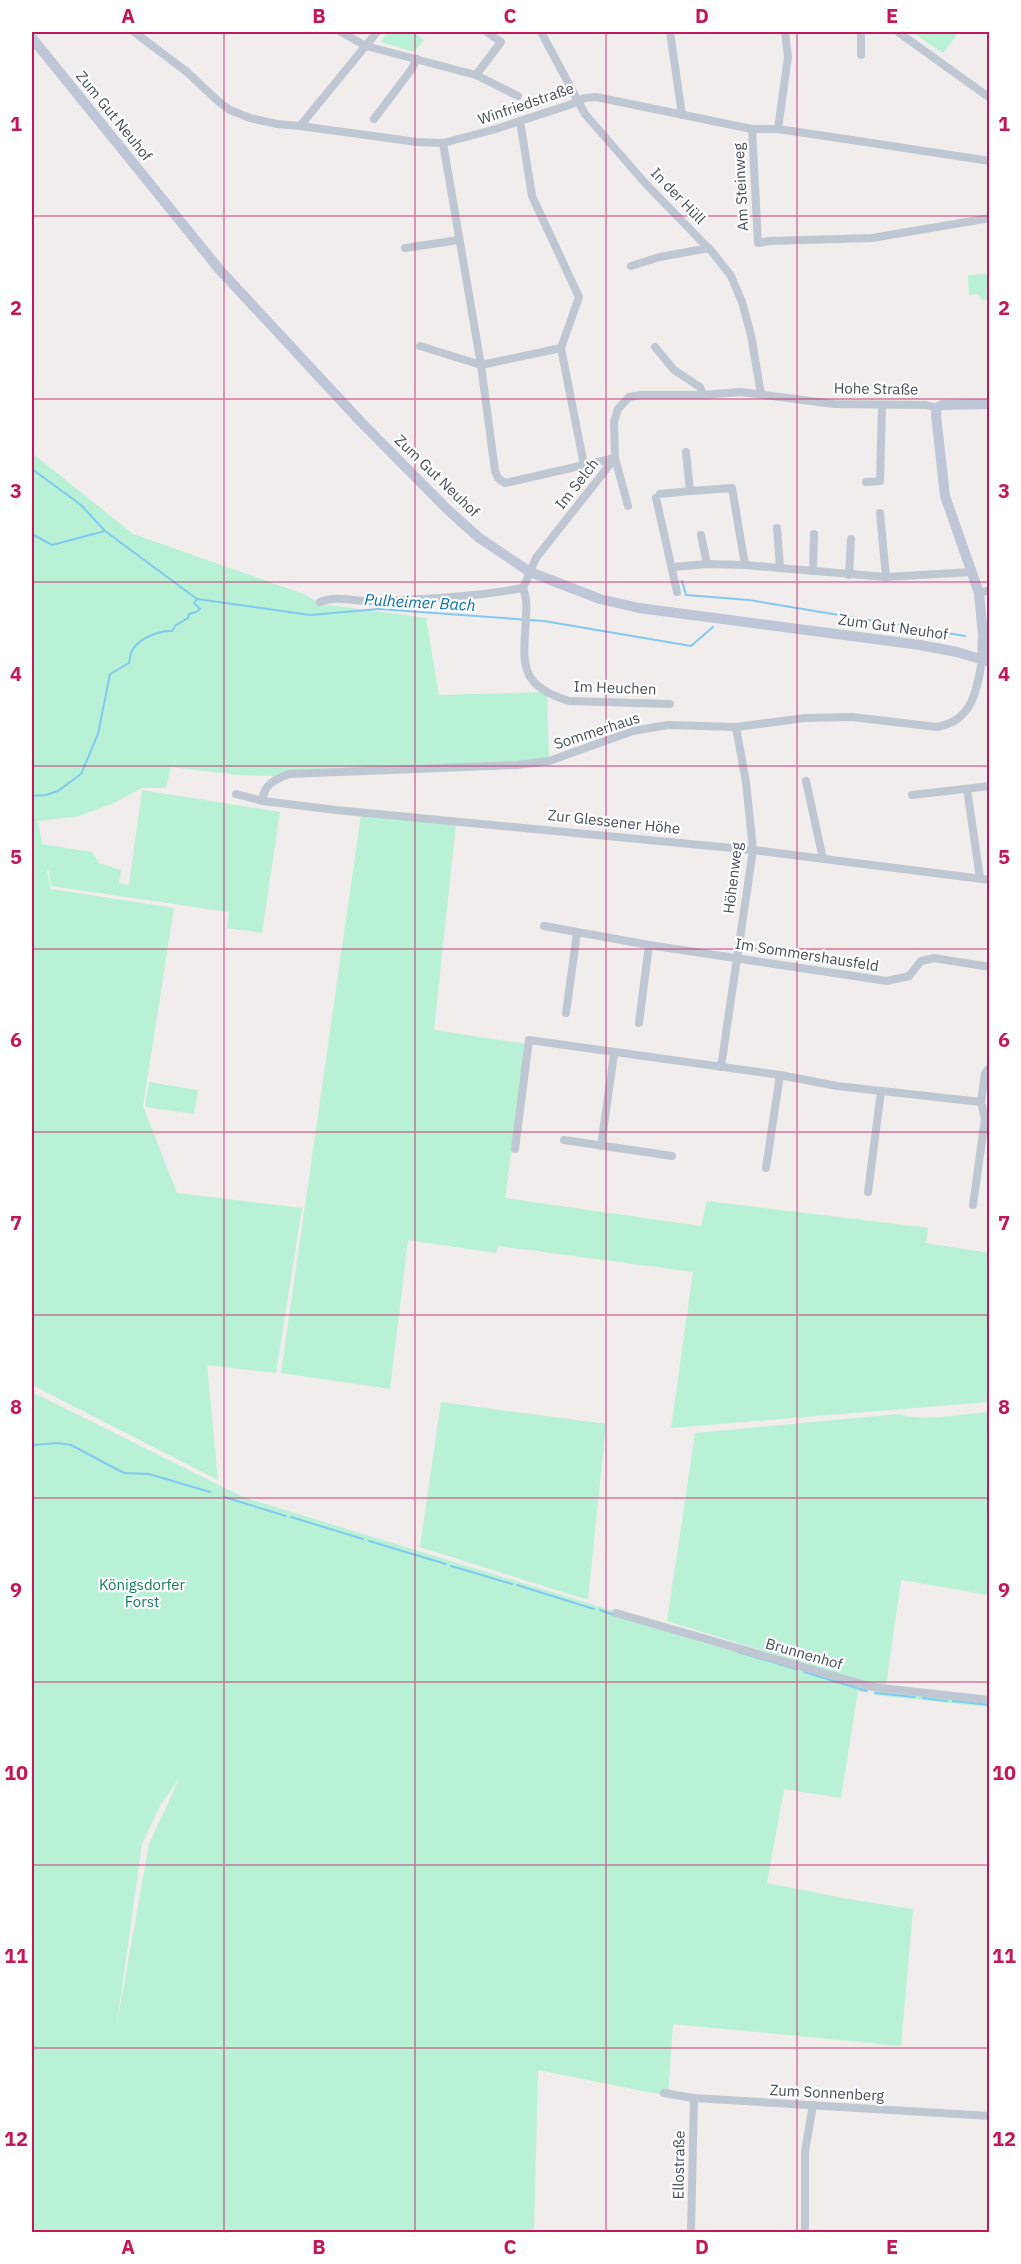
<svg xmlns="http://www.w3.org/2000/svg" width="1021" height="2264" viewBox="0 0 1021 2264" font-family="'IBM Plex Sans',sans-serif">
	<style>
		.green { fill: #b8f1d6; fill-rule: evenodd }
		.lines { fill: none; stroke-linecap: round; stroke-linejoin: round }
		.stream { stroke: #82c9f0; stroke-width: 2 }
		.street { stroke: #bfc7d3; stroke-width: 8 }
		.secondary { stroke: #bec6d7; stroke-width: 10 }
		.grid { fill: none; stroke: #c2185b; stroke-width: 1.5; stroke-opacity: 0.55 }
		.labels { text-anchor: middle; stroke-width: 4.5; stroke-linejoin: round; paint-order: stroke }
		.street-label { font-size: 15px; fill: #444d5b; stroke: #fff }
		.park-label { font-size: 15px; fill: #127f59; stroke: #fff }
		.water-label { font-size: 16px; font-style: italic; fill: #0571ad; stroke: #fff }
		.neatline { fill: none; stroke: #c2185b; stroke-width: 2 }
		.grid-label { font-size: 20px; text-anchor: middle; font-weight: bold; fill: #c2185b }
	</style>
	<rect width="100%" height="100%" fill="#f0edec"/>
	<g class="green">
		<path d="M387,32H414L424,40L414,52L381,42Z"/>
		<path d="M912,32H959L943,53Z"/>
		<path d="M989,274L988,299L982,300L978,294L969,295L968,275Z"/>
		<path d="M32,453L133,534L304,594L321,604L426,618L439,695L547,692L549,761L276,779L272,776L238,775L171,767L166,788H142L114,803L79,816L38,821L42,844L92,852L99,863L121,870L119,883L129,885L142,790L280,812L262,933L227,928L229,912L51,886L49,871H47L51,889L174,908L143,1106L177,1193L302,1208L276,1373L207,1365L218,1480L32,1385Z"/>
		<path d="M361,815L456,824L434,1030L526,1044L505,1198L701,1226L707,1201L928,1228L926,1243L989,1253V1402L671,1428L693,1272L498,1246L496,1253L408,1240L390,1389L281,1373Z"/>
		<path d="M149,1082L198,1090L194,1114L145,1107Z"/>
		<path d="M32,1392L243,1497L867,1689V1693L858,1691L841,1798L784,1789L767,1883L848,1899L913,1909L901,2046L673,2024L668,2096L538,2070L534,2232H32ZM180,1777L149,1844L117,2024L142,1844L161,1804Z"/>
		<path d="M441,1402L606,1424L588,1600L420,1547Z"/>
		<path d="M989,1412V1595L901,1580L886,1686L870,1684L667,1621L695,1433L899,1414C923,1422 964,1414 989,1412Z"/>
		<path d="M875,1691L989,1703V1707L874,1695Z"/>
	</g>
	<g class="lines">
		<g class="stream">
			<path d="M32,469L81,505L105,531L197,599L310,615L379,609L544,621L691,646L713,627"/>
			<path d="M32,534L52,545L105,531"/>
			<path d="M682,581L686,595L749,600L965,636"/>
			<path d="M32,796L46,795L58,791L81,774L98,734L110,674L129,663C130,659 130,653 133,649C140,638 160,630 172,631L176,625L188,618L189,614L196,612L200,609L194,603L197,599"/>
			<path d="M32,1445L58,1443L71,1445L124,1473L149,1474L210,1492"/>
			<path d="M224,1497L286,1516"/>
			<path d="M291,1517L363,1539"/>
			<path d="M369,1541L446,1564"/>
			<path d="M451,1566L512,1584"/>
			<path d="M517,1585L594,1609"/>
			<path d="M600,1610L614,1615"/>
			<path d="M738,1652L796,1669"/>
			<path d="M804,1672L867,1691"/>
			<path d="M875,1693L915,1697"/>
			<path d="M923,1698L947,1701"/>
			<path d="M953,1701L990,1705"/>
		</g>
		<g class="street">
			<path d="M134,32L187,72L219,102L230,110L250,118L277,124L300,126L417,142L443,143L496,129L569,105L585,98L596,97L752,129H778L832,137L990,161"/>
			<path d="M341,32L366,46L476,75L518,96"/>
			<path d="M541,32L585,114L645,183L713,253L731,276L742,302L751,335L761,394"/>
			<path d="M670,32L682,115"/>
			<path d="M898,32L990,98"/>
			<path d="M861,55V32"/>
			<path d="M476,75L501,42L487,32"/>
			<path d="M374,119L411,70L417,59"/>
			<path d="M520,121L532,196L579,297L561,348L584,465"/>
			<path d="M300,126L377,32"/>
			<path d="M752,129L758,243L770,241L872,238L990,218"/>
			<path d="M778,129L788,57L785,32"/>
			<path d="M443,143L481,365L495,471L498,478L505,483L615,458"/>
			<path d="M405,248L459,240"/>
			<path d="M631,266L660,257L709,248"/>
			<path d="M420,346L481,365L561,348"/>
			<path d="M655,347L674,370L700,387L703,395"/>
			<path d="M686,452L690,491L732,488L745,565"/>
			<path d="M615,458L536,558L523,588C527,598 527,606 526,616C524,662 516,685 569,701L670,704"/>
			<path d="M866,482L880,481L882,405"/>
			<path d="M660,494L690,491"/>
			<path d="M656,498L677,592"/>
			<path d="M628,506L615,458L614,422L618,409L629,397L641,395H703L740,392L834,404L926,405L937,408"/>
			<path d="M880,513L886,577"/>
			<path d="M777,528L780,568"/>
			<path d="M701,535L707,564"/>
			<path d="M673,567L707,564L745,565L886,577L972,572"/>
			<path d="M813,571L814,534"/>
			<path d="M849,575L851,539"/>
			<path d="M979,593L990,590"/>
			<path d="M320,602C337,595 356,602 374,601C424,599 474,597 523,588"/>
			<path d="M806,781L823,859"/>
			<path d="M967,789L980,878"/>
			<path d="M236,794L263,801L336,810L753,850L990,880"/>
			<path d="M912,795L990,786"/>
			<path d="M263,801C262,785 276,779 289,774L517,765L549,761L633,731L668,725L736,727L805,718L852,717L937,727C972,721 977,691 982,660"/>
			<path d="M544,926L649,945L887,981L909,976L921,961L934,958L990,967"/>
			<path d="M566,1013L577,933"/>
			<path d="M639,1023L649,945"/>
			<path d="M721,1067L753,850L746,782L736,727"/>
			<path d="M564,1140L672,1156"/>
			<path d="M601,1146L614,1054"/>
			<path d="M515,1149L529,1040L780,1075L837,1086L981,1102L985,1073L990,1067"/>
			<path d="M766,1168L780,1075"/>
			<path d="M868,1192L881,1091"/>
			<path d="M973,1205L985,1119L981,1102"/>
			<path d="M616,1613L872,1687L990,1700"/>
			<path d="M664,2093L694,2098L990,2116"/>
			<path d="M691,2232L694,2098"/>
			<path d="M805,2232V2151L813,2105"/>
		</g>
		<g class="secondary">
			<path d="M32,38L219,269L360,421L447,509L478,537L530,572L600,599L639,608L920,645L957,652L990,662"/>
			<path d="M982,660L983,636L979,593L945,496L936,415L937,408L942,405L990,404"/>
		</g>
	</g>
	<path class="grid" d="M224,32V2232M415,32V2232M606,32V2232M797,32V2232M32,216H990M32,399H990M32,582H990M32,766H990M32,949H990M32,1132H990M32,1315H990M32,1498H990M32,1682H990M32,1865H990M32,2048H990"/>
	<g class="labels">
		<g class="street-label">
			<text transform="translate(526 104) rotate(-19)" y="5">Winfriedstraße</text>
			<text transform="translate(114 116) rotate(51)" y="5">Zum Gut Neuhof</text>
			<text transform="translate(741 187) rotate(-93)" y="5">Am Steinweg</text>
			<text transform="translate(678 196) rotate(46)" y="5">In der Hüll</text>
			<text transform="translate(876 389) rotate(1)" y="5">Hohe Straße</text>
			<text transform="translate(437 476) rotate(44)" y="5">Zum Gut Neuhof</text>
			<text transform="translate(577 484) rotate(-52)" y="5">Im Selch</text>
			<text transform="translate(893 627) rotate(8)" y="5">Zum Gut Neuhof</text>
			<text transform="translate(615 688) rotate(2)" y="5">Im Heuchen</text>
			<text transform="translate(597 731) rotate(-18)" y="5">Sommerhaus</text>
			<text transform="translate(614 822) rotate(6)" y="5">Zur Glessener Höhe</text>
			<text transform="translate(733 878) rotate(-83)" y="5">Höhenweg</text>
			<text transform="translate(807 955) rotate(9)" y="5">Im Sommershausfeld</text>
			<text transform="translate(804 1654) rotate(16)" y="5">Brunnenhof</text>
			<text transform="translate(827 2093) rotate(3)" y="5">Zum Sonnenberg</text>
			<text transform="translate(679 2165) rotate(-89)" y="5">Ellostraße</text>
		</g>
		<g class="park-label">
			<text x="142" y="1590">Königsdorfer<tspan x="142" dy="17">Forst</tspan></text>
		</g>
		<g class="water-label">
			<text transform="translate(420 602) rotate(3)" y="6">Pulheimer Bach</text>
		</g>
	</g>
	<rect width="1021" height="2264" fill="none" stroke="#ffffff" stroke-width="66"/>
	<rect x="33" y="33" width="955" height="2198" class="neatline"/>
	<g class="grid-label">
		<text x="128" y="23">A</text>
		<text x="319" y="23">B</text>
		<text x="510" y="23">C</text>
		<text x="702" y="23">D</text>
		<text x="892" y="23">E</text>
		<text x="16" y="131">1</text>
		<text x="1004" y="131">1</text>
		<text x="16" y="315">2</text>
		<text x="1004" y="315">2</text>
		<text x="16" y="498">3</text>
		<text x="1004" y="498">3</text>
		<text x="16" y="681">4</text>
		<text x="1004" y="681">4</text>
		<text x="16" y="864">5</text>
		<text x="1004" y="864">5</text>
		<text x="16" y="1047">6</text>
		<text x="1004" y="1047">6</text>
		<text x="16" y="1230">7</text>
		<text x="1004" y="1230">7</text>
		<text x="16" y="1414">8</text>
		<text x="1004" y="1414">8</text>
		<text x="16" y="1597">9</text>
		<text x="1004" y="1597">9</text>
		<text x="16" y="1780">10</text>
		<text x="1004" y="1780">10</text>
		<text x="16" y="1963">11</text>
		<text x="1004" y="1963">11</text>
		<text x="16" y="2146">12</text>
		<text x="1004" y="2146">12</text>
		<text x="128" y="2254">A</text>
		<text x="319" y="2254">B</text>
		<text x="510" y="2254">C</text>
		<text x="702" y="2254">D</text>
		<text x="892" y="2254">E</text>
	</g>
</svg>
